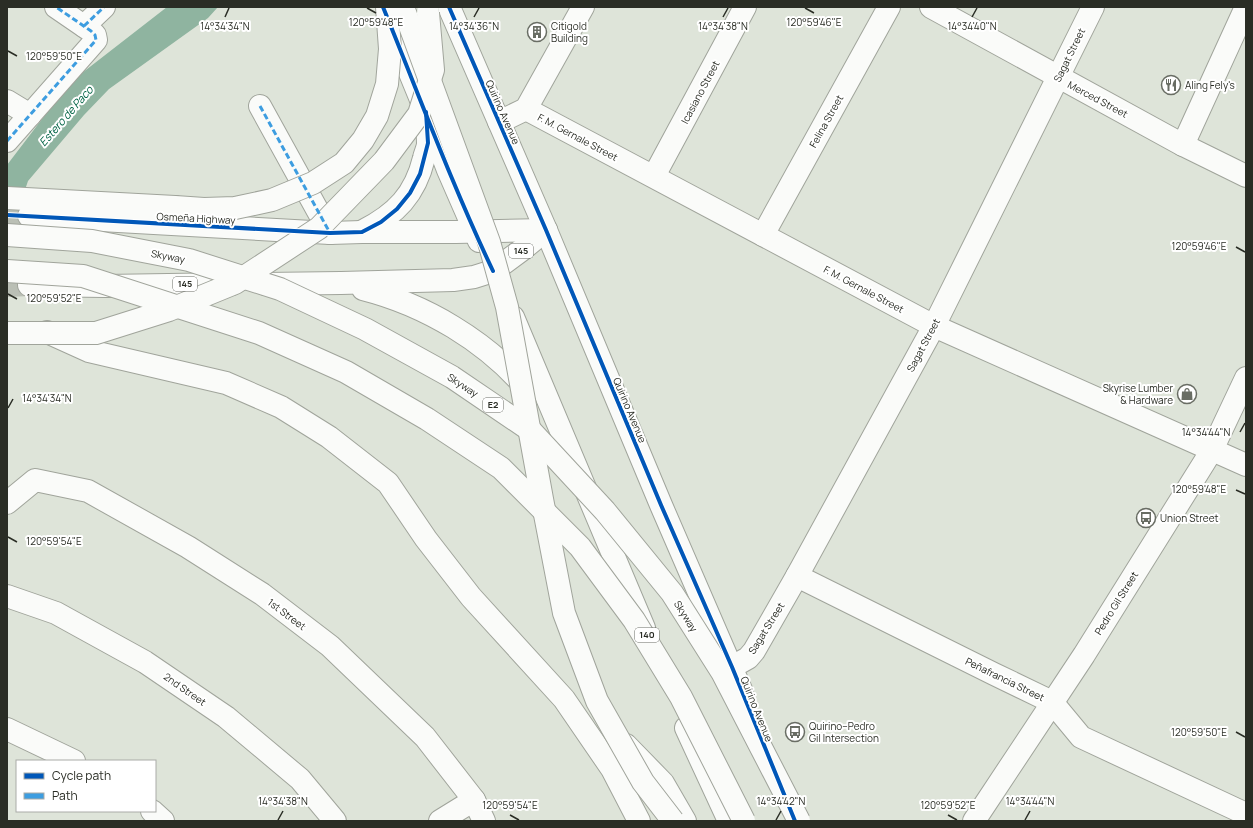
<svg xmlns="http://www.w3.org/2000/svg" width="1253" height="828" viewBox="0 0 1253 828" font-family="Manrope,sans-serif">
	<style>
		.water { fill: #8fb4a0 }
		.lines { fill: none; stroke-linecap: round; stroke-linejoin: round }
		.primary-tunnel { stroke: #babfb5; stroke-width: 22; stroke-dasharray: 22 11; stroke-linecap: butt }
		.street-casing { stroke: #a0a49b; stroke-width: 24 }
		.secondary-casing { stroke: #a0a49b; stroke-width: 24 }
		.primary-casing { stroke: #a0a49b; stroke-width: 24 }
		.highway-casing { stroke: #a0a49b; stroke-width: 24 }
		.street { stroke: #fafbf9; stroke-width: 22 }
		.secondary { stroke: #fafbf9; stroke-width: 22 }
		.primary { stroke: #fafbf9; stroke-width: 22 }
		.highway { stroke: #fafbf9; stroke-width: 22 }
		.highway-bridge-casing { stroke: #a0a49b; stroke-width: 24; stroke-linecap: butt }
		.highway-bridge { stroke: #fafbf9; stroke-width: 22 }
		.quiet { stroke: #3d9de0; stroke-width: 3; stroke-dasharray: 6 3; stroke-linecap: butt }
		.cycleway-casing { stroke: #fff; stroke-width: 6 }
		.cycleway { stroke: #0057b8; stroke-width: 4 }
		.ticks { fill: none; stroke: #2a2d25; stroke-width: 1.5 }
		.labels { text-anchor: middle; stroke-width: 4; stroke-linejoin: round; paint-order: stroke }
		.shield { fill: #fff; stroke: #6a6c66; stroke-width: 1 }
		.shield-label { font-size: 9px; font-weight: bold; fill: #2a2d25 }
		.poi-label { font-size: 10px; fill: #2a2d25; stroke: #fff; text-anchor: start }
		.street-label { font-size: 10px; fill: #2a2d25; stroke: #fff }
		.water-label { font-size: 11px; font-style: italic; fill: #006344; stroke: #fff }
		.ticks-label { font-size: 10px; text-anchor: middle; fill: #2a2d25; stroke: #fff; stroke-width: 4; stroke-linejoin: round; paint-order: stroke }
	</style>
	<rect width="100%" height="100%" fill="#dee4d9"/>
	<path class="water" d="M167,7H218L208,18L109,89L84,115L28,181L7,243V165L52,106L82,73Z"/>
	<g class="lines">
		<g class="primary-tunnel">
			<path d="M7,215L29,216"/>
			<path d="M7,286L29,285"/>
		</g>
		<g class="street-casing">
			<g id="street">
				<path d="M931,7L1183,145L1246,176"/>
				<path d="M84,26L104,7"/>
				<path d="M7,101L30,115"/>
				<path d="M260,106L330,233"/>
				<path d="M526,109L934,326L1246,465"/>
				<path d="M499,122L526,109L583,7"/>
				<path d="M7,141L96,40L95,35L91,31L56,7"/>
				<path d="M1183,145L1246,7"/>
				<path d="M654,176L745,7"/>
				<path d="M763,235L889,7"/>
				<path d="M7,503L35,480L88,491L188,547L262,594L330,646L425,737L474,800L484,821"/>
				<path d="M797,576L994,674L1052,702"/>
				<path d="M7,596L56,613L145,662L226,717L300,779L335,821"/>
				<path d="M732,667L748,658L754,651L797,576L934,326L1093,7"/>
				<path d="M7,729L74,761"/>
				<path d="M152,811L163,821"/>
				<path d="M440,821L474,800"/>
			</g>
		</g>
		<g class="secondary-casing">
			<g id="secondary">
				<path d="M1052,702L1081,737L1246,814"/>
				<path d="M974,821L1084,655L1212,450L1246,378"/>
			</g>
		</g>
		<g class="primary-casing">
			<g id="primary">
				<path d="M449,7L546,230L661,505L742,692"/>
				<path d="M389,22L426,112L448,170L479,241"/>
				<path d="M29,216L330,233L362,232H456L546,230"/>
				<path d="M363,231C396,214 415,195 424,158C425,153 428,148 428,143C428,137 427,131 427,125"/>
				<path d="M265,284L341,283L453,280L474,277L493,271L523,249L546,230"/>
				<path d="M29,285L105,286L232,284"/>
				<path d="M363,289C426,305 486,341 528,390"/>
				<path d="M513,317L644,628"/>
				<path d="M686,728L729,821"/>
			</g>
		</g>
		<g class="highway-casing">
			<g id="highway">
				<path d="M7,198L175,207"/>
				<path d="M47,332L89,351L226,383L281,407L329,437L388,483L426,539L471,597L564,699L612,769L639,821"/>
				<path d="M626,745L663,783L685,821"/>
			</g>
		</g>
		<use href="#street" class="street"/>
		<use href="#secondary" class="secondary"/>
		<use href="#primary" class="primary"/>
		<use href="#highway" class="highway"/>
		<g class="highway-bridge-casing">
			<g id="highway-bridge">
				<path d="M403,7L489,242L507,307L542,499L564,613L597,701L643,782L673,821"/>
				<path d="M175,207L204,209L235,208L272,200L313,183L344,163L363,140L377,116L387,84L390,49L387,7"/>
				<path d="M7,235L92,241L189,260L280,289L365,329L452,377L530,430L605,511L672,593L722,672L799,821"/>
				<path d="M7,271L83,276L259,333L346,372L427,419L501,468L580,547L634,620L681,697L744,821"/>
				<path d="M7,333H96L169,310L235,283L319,228L384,161L419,114L433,70L428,13"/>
			</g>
		</g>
		<use href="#highway-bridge" class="highway-bridge"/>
		<g class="quiet">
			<path d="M84,26L104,7"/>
			<path d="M260,106L330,233"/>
			<path d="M7,141L96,40L95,35L91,31L56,7"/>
		</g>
		<g class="cycleway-casing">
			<g id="cycleway">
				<path d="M383,7C419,95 452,185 493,271"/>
				<path d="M449,7L546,230L661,505L732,667L795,821"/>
				<path d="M7,215L330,233L362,232L381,222L397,209L410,193L420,174L428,143L426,112"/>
			</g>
		</g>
		<use href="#cycleway" class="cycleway"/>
	</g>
	<path class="ticks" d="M367,8L376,13M805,8L814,13M225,17L229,8M474,17L479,8M723,17L728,8M972,17L977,8M8,51L17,56M1236,247L1245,252M8,294L17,299M8,408L13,399M1240,432L1245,423M1236,490L1245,494M8,537L17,542M1236,732L1245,737M510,815L519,820M948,815L957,820M278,820L283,811M776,820L781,811M1025,820L1030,811"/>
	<defs>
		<g id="building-ring" transform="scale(1)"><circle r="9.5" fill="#fff" stroke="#696d64" stroke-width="1.5"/><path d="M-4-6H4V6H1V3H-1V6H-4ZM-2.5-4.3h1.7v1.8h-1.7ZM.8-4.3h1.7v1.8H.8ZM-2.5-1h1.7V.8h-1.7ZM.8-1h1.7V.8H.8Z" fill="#696d64"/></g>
		<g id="restaurant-ring" transform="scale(1)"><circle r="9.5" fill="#fff" stroke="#696d64" stroke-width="1.5"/><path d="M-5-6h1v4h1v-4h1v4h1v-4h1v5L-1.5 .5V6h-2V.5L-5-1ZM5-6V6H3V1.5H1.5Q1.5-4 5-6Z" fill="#696d64"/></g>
		<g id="shop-ring" transform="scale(1)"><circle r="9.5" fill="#fff" stroke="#696d64" stroke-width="1.5"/><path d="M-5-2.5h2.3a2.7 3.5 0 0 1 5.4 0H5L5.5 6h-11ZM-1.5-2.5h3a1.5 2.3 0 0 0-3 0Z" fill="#696d64"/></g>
		<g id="bus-ring" transform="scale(1)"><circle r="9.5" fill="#fff" stroke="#696d64" stroke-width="1.5"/><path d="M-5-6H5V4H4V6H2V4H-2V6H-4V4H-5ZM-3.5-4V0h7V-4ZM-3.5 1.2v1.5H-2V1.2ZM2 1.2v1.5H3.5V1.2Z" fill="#696d64"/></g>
	</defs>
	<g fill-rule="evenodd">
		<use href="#building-ring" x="537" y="32"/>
		<use href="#restaurant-ring" x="1171" y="85"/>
		<use href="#shop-ring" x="1187" y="394"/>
		<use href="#bus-ring" x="1146" y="518"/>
		<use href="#bus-ring" x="795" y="732"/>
	</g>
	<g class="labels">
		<g class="shield">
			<rect x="509" y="244" width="24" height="14" rx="3"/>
			<rect x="173" y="277" width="24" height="14" rx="3"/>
			<rect x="483" y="398" width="20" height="14" rx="3"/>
			<rect x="635" y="628" width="24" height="14" rx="3"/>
		</g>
		<g class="shield-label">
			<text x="521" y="254">145</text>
			<text x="185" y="287">145</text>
			<text x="493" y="408">E2</text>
			<text x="647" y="638">140</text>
		</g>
		<g class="poi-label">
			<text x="551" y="30">Citigold<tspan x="551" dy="12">Building</tspan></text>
			<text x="1185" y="89">Aling Fely's</text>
			<text x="1173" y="392" text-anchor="end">Skyrise Lumber<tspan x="1173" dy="12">&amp; Hardware</tspan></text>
			<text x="1160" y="522">Union Street</text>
			<text x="809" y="730">Quirino–Pedro<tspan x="809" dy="12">Gil Intersection</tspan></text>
		</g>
		<g class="street-label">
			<text transform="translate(1069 55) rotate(-64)" y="4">Sagat Street</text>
			<text transform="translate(700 92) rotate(-62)" y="4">Icasiano Street</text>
			<text transform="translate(1098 99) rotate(28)" y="4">Merced Street</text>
			<text transform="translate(503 112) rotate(66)" y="4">Quirino Avenue</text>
			<text transform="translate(826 121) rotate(-61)" y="4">Felina Street</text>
			<text transform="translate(578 137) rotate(28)" y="4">F. M. Gernale Street</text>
			<text transform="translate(196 218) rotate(3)" y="4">Osmeña Highway</text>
			<text transform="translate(168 256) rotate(11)" y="4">Skyway</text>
			<text transform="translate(864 289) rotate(28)" y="4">F. M. Gernale Street</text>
			<text transform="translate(923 345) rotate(-62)" y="4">Sagat Street</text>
			<text transform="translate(463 385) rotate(33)" y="4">Skyway</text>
			<text transform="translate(630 410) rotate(67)" y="4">Quirino Avenue</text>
			<text transform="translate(1116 603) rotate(-58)" y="4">Pedro Gil Street</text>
			<text transform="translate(287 614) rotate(37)" y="4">1st Street</text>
			<text transform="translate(686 616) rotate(58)" y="4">Skyway</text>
			<text transform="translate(766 628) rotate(-58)" y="4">Sagat Street</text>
			<text transform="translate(1005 679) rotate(26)" y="4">Peñafrancia Street</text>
			<text transform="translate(185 689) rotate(35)" y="4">2nd Street</text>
			<text transform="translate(757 709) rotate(68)" y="4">Quirino Avenue</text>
		</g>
		<g class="water-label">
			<text transform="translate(66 116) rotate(-49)" y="4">Estero de Paco</text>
		</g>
	</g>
	<g class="ticks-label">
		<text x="376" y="26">120°59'48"E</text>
		<text x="814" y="26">120°59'46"E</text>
		<text x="225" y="30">14°34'34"N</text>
		<text x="474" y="30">14°34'36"N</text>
		<text x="723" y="30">14°34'38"N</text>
		<text x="972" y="30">14°34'40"N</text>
		<text x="54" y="60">120°59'50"E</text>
		<text x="1199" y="250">120°59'46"E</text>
		<text x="54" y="302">120°59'52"E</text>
		<text x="47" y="402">14°34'34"N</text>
		<text x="1206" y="436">14°34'44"N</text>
		<text x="1199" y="493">120°59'48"E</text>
		<text x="54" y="545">120°59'54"E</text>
		<text x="1199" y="736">120°59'50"E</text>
		<text x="283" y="805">14°34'38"N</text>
		<text x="781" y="805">14°34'42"N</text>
		<text x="1030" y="805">14°34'44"N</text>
		<text x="510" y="809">120°59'54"E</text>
		<text x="948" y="809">120°59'52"E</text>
	</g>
	<rect width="1253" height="828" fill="none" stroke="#2a2d25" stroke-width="16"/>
	<rect x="16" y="760" width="140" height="52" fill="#ffffff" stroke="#aaaba8"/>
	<rect x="24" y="773" width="20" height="6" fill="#0057b8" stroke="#aaaba8"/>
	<text x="52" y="780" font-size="12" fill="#2a2d25">Cycle path</text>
	<rect x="24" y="793" width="20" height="6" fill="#3d9de0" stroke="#aaaba8"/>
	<text x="52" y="800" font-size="12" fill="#2a2d25">Path</text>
</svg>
